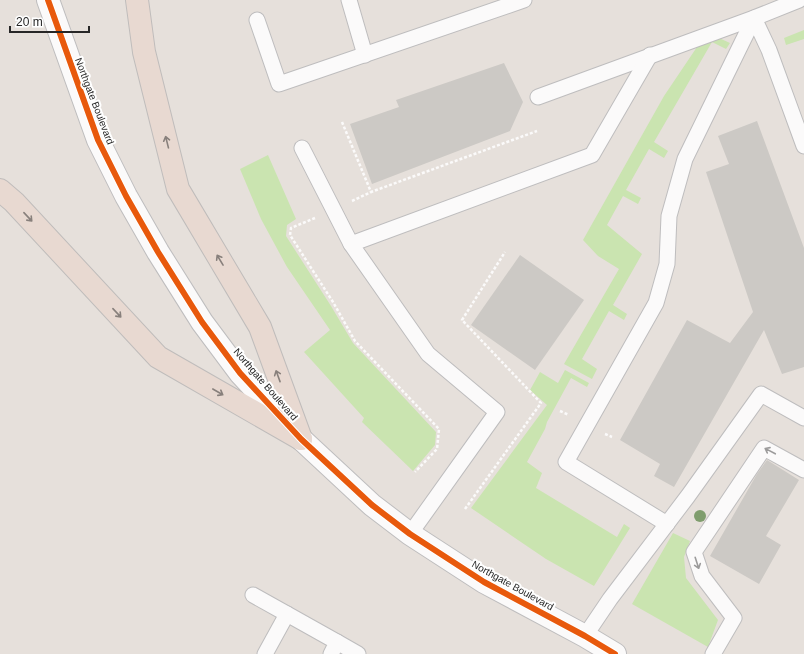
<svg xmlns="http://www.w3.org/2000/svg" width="804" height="654" viewBox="0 0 804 654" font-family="Arial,sans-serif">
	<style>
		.green { fill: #cae4b0 }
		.building { fill: #ccc9c5 }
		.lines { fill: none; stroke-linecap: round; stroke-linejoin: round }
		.service-casing { stroke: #bebdbe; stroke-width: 17 }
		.secondary-casing { stroke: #bebdbe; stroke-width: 24 }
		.motorway-casing { stroke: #bfbcbb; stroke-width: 24 }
		.path { stroke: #fbfafa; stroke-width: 2.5; stroke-dasharray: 3 2; stroke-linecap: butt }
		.service { stroke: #fbfafa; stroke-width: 15 }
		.secondary { stroke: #fbfafa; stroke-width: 22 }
		.motorway { stroke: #e8d9d1; stroke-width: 22 }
		.cycleway-casing { stroke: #fff; stroke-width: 8 }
		.cycleway { stroke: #e8590c; stroke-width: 6 }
		.tree { fill: #7f9d6d }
		.oneway { stroke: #88807c }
		.oneway2 { stroke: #9c9b9b }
		.labels { text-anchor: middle; stroke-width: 4; stroke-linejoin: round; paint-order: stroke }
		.street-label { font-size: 10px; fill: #272727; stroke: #fff }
	</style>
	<rect width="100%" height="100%" fill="#e6e0db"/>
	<g class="green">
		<path d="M804,30V39L786,45L784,38Z"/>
		<path d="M714,38H719L730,43L726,49L712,42L654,142L668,151L664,158L649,149L626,190L641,198L638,204L623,196L607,225L642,254L613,305L627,314L624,320L609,311L582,359L597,369L592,379L564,364L619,269L598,256L583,240L664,96L697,47Z"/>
		<path d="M268,155L296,219L287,225L286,236L331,306L353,343L436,432L435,445L413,471L362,422L364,418L304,352L330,330L287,267L261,219L240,169Z"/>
		<path d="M565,370L589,383L587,387L571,378L547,422L545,429L527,462L542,473L536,488L617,537L624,524L630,528L594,586L546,559L471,508L547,405L530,390L540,372L558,383Z"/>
		<path d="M673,533L690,541L684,557L686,578L718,620L708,647L632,604Z"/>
	</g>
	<g class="building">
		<path d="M504,63L523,102L510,131L372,184L350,124L399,107L396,100Z"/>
		<path d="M757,121L804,248V367L782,374L764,330L674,487L654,476L660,464L620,440L687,320L730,343L753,312L706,172L729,164L718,136Z"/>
		<path d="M520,255L584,300L535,370L471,325Z"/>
		<path d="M767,460L799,480L766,536L781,545L759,584L710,556L757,474Z"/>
	</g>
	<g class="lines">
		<g class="service-casing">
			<g id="service">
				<path d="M349,0L365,55"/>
				<path d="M257,20L279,84L524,0"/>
				<path d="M538,97L754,18L799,0"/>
				<path d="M302,148L351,244L428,354L497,412L410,534"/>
				<path d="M351,244L592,155L650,55"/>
				<path d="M667,524L566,462L656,303L667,264L669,216L685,159L754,18L769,50L804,146"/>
				<path d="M253,595L287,614"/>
				<path d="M585,636L610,599L688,496L761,394L804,418"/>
				<path d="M337,642L358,654"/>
				<path d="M265,654L287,614L337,642L331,654"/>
				<path d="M713,654L734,618L702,576L694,552L764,448L804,470"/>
			</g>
		</g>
		<g class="secondary-casing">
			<path id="secondary" d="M48,0L98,140L126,196L158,252L202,322L240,373L301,439L372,505L410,534L484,582L585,636L615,654"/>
		</g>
		<g class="motorway-casing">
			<g id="motorway">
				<path d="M137,0L144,52L178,189L260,327L301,439"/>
				<path d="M0,190L14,202L158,357L301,439"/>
			</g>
		</g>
		<g class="path">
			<path d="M342,122L371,192L537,131"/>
			<path d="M352,201L371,192"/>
			<path d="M315,218L291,228L290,235L333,302L355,341L439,429L437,449L415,472"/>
			<path d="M560,411L569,415"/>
			<path d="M605,434L612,437"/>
			<path d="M465,509L541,403L462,320L505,252"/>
		</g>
		<use href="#service" class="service"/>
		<use href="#secondary" class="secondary"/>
		<use href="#motorway" class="motorway"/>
		<g class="cycleway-casing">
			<path id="cycleway" d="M48,0L98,140L126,196L158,252L202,322L240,373L301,439L372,505L410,534L484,582L585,636L615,654"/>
		</g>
		<use href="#cycleway" class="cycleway"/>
	</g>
	<circle class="tree" cx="700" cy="516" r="6"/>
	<defs><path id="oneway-shaft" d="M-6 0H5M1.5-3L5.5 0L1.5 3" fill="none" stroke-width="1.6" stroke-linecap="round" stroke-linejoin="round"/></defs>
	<g class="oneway">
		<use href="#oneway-shaft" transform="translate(167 142) rotate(-104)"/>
		<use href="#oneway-shaft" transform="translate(28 217) rotate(47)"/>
		<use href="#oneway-shaft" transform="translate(220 260) rotate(-121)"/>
		<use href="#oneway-shaft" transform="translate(117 313) rotate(47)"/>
		<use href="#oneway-shaft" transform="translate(278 376) rotate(-110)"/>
		<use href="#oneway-shaft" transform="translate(218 392) rotate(30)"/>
	</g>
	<g class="oneway2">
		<use href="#oneway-shaft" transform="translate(770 451) rotate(-152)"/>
		<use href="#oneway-shaft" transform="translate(697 563) rotate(72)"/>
	</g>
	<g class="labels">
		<g class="street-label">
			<text transform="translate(95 101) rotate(69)" y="4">Northgate Boulevard</text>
			<text transform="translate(266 384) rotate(49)" y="4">Northgate Boulevard</text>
			<text transform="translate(513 585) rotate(29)" y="4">Northgate Boulevard</text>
		</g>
	</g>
	<path d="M10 26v6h79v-6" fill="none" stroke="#272727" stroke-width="2"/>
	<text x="16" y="26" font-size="12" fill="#272727" stroke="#ffffff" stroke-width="3" paint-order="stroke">20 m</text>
</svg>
